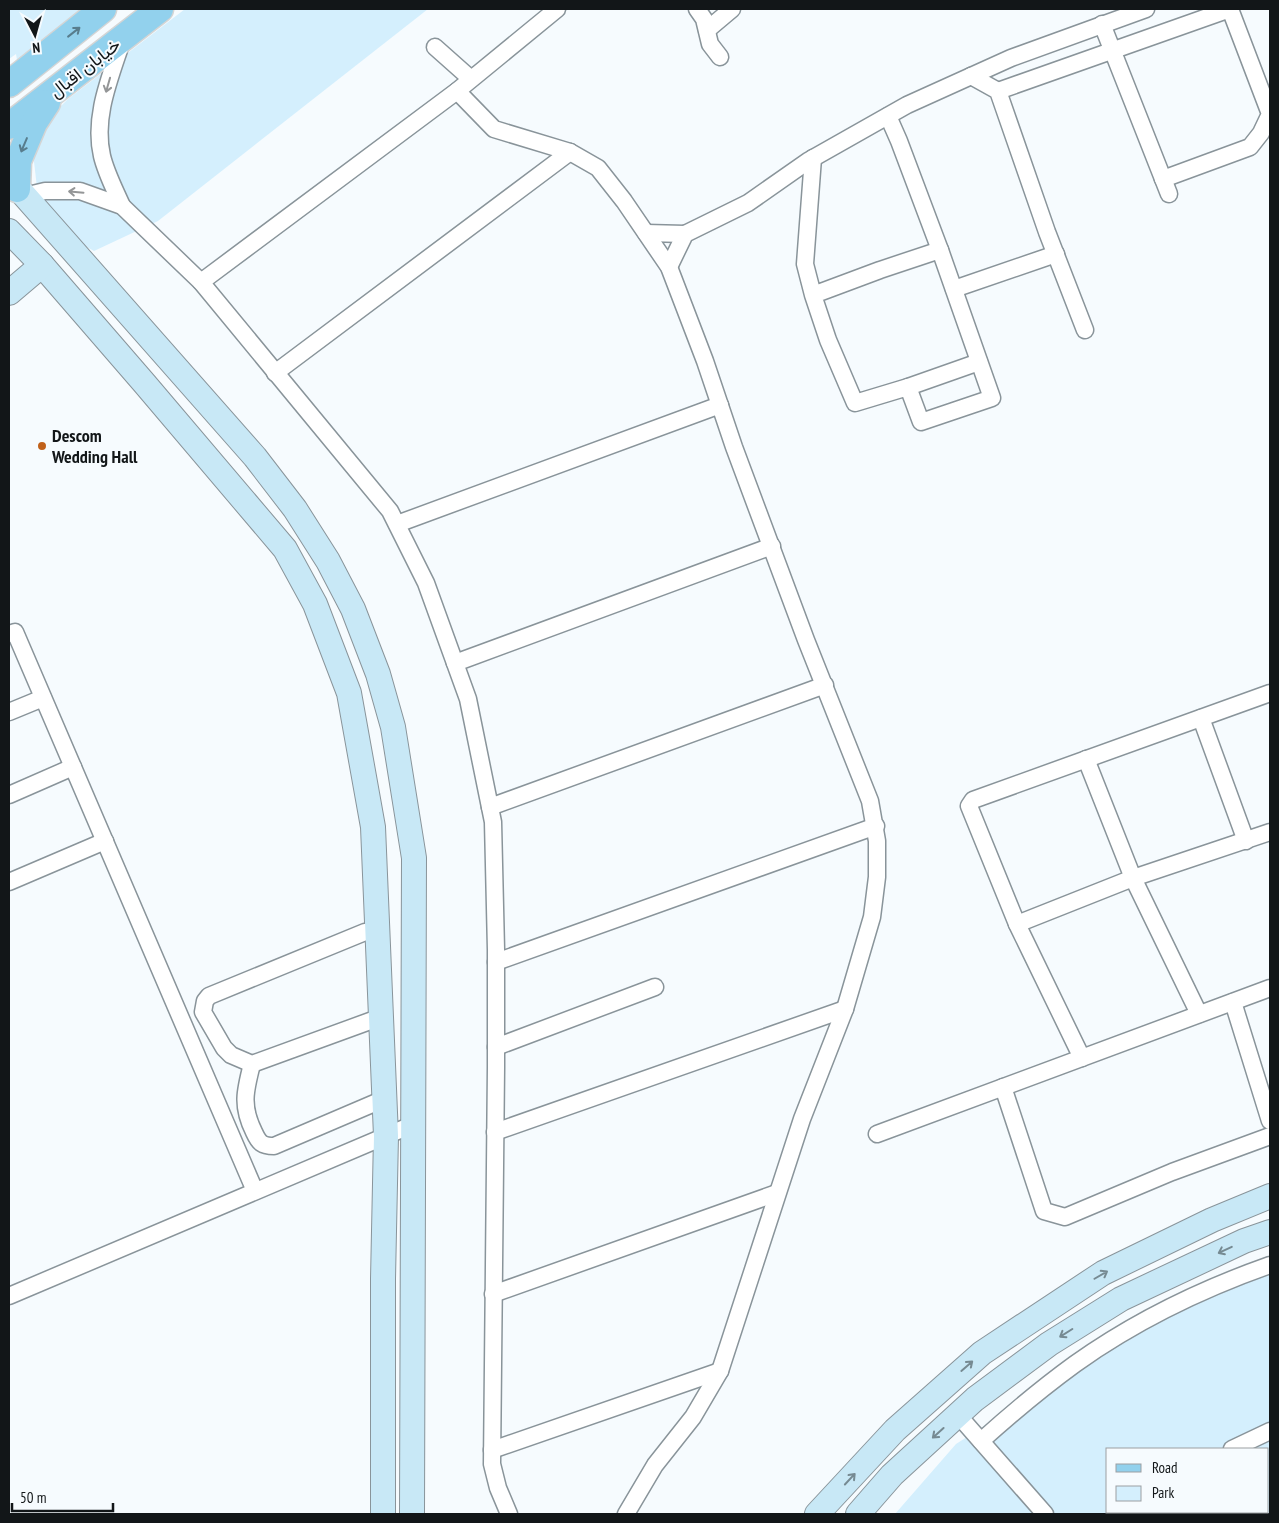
<svg xmlns="http://www.w3.org/2000/svg" width="1279" height="1523" viewBox="0 0 1279 1523" font-family="'PT Sans Narrow',Vazirmatn,sans-serif">
	<style>
		.green { fill: #d4effd; fill-rule: evenodd }
		.lines { fill: none; stroke-linecap: round; stroke-linejoin: round }
		.street-casing { stroke: #89949a; stroke-width: 19 }
		.secondary-casing { stroke: #89949a; stroke-width: 26 }
		.primary-casing { stroke: #d4d5d5; stroke-width: 29 }
		.street { stroke: #fff; stroke-width: 16 }
		.secondary { stroke: #c8e8f6; stroke-width: 24 }
		.primary { stroke: #92d1ed; stroke-width: 26 }
		.oneway { stroke: #587d8d }
		.oneway2 { stroke: #949697 }
		.oneway3 { stroke: #768a92 }
		.poi-dot { fill: #c0611a; stroke: #f6fbfe; stroke-width: 2 }
		.labels { text-anchor: middle; stroke-width: 4; stroke-linejoin: round; paint-order: stroke }
		.street-label { font-size: 18px; fill: #121618; stroke: #f6fbfe }
		.poi-label { font-size: 18px; font-weight: bold; fill: #121618; stroke: #f6fbfe; text-anchor: start }
	</style>
	<rect width="100%" height="100%" fill="#f6fbfe"/>
	<g class="green">
		<path d="M9,9H81L17,60L16,54L9,59Z"/>
		<path d="M185,9H428L158,221L94,251L41,222L31,136L68,99Z"/>
		<path d="M1270,1267V1514H895L956,1444L1115,1342ZM1108,1449H1268V1512H1108Z"/>
	</g>
	<g class="lines">
		<g class="street-casing">
			<g id="street">
				<path d="M697,9L704,19L710,44L720,57"/>
				<path d="M1102,24L1169,194"/>
				<path d="M707,30L732,9"/>
				<path d="M122,41C110,78 93,117 102,156C106,173 115,190 122,206"/>
				<path d="M435,47L471,79"/>
				<path d="M971,76L998,91L1047,232L1085,330"/>
				<path d="M457,91L494,129L570,152L598,168L624,201L669,267L705,361L734,447L806,640L870,801L877,841V877L872,917L845,1009L802,1119L720,1371L693,1417L655,1465L626,1514"/>
				<path d="M998,91L1230,9L1270,114L1261,133L1250,147L1163,179"/>
				<path d="M888,116L899,141L940,250"/>
				<path d="M24,196L45,191H80L122,206L201,282L390,511L426,583L468,699L493,822L496,950V1067L492,1464L498,1488L509,1514"/>
				<path d="M646,233L685,234"/>
				<path d="M669,267L685,234L748,203L808,161L907,105L1011,58L1146,9"/>
				<path d="M201,282L457,91L557,9"/>
				<path d="M954,289L1056,254"/>
				<path d="M813,295L828,340L855,403L908,387L921,422L992,398L940,250L880,270L813,295L805,264L813,158"/>
				<path d="M275,373L570,152"/>
				<path d="M908,387L979,362"/>
				<path d="M397,524L720,405"/>
				<path d="M9,634L15,632L255,1191"/>
				<path d="M455,663L772,546"/>
				<path d="M9,712L43,698"/>
				<path d="M1201,718L1246,841"/>
				<path d="M1086,759L1133,878L1199,1014"/>
				<path d="M9,795L73,767"/>
				<path d="M490,807L825,685"/>
				<path d="M9,882L105,841"/>
				<path d="M1017,924L1133,878L1270,832"/>
				<path d="M377,931L365,932L209,996L205,1001L203,1012L224,1048L231,1055L252,1064L381,1017"/>
				<path d="M496,962L876,826"/>
				<path d="M1233,1002L1270,1121"/>
				<path d="M496,1047L655,987"/>
				<path d="M1082,1058L1017,924L969,806L973,800L1270,693"/>
				<path d="M252,1064C245,1091 241,1106 254,1132C259,1143 262,1146 274,1146L384,1099"/>
				<path d="M1003,1087L1044,1211L1065,1217L1172,1172L1270,1136"/>
				<path d="M495,1132L845,1009"/>
				<path d="M877,1134L1270,988"/>
				<path d="M493,1294L777,1193"/>
				<path d="M9,1296L414,1124"/>
				<path d="M958,1415L1045,1514"/>
				<path d="M981,1441C1011,1414 1042,1388 1075,1364C1134,1322 1202,1289 1270,1265"/>
				<path d="M1232,1449L1270,1431"/>
				<path d="M492,1450L720,1371"/>
				<path d="M1128,1514L1132,1512"/>
			</g>
		</g>
		<g class="secondary-casing">
			<g id="secondary">
				<path d="M9,178L255,457L295,509L328,561L353,609L378,674L393,727L414,858L412,1514"/>
				<path d="M9,231L42,265L145,384L285,549L315,604L349,693L373,827L386,1136L383,1279V1514"/>
				<path d="M9,293L42,265"/>
				<path d="M817,1514L895,1430L982,1353L1103,1273L1212,1220L1270,1196"/>
				<path d="M858,1514L892,1475L975,1399L1049,1344L1121,1299L1244,1241L1270,1232"/>
			</g>
		</g>
		<g class="primary-casing">
			<g id="primary">
				<path d="M9,84L103,9"/>
				<path d="M9,126L160,9"/>
				<path d="M17,189L18,161L34,123L47,103"/>
			</g>
		</g>
		<use href="#street" class="street"/>
		<use href="#secondary" class="secondary"/>
		<use href="#primary" class="primary"/>
	</g>
	<defs><path id="oneway-shaft" d="M-6 0H5M1.5-3L5.5 0L1.5 3" fill="none" stroke-width="1.6" stroke-linecap="round" stroke-linejoin="round" transform="scale(1.25)"/></defs>
	<g class="oneway">
		<use href="#oneway-shaft" transform="translate(74 32) rotate(-38)"/>
		<use href="#oneway-shaft" transform="translate(24 145) rotate(113)"/>
	</g>
	<g class="oneway2">
		<use href="#oneway-shaft" transform="translate(108 85) rotate(106)"/>
		<use href="#oneway-shaft" transform="translate(76 192) rotate(-175)"/>
	</g>
	<g class="oneway3">
		<use href="#oneway-shaft" transform="translate(1225 1250) rotate(155)"/>
		<use href="#oneway-shaft" transform="translate(1101 1275) rotate(-30)"/>
		<use href="#oneway-shaft" transform="translate(1066 1333) rotate(148)"/>
		<use href="#oneway-shaft" transform="translate(967 1366) rotate(-41)"/>
		<use href="#oneway-shaft" transform="translate(938 1433) rotate(138)"/>
		<use href="#oneway-shaft" transform="translate(850 1479) rotate(-47)"/>
	</g>
	<circle class="poi-dot" cx="42" cy="446" r="5"/>
	<g class="labels">
		<g class="street-label">
			<text transform="translate(85 68) rotate(-38)" y="6">خیابان اقبال</text>
		</g>
		<g class="poi-label">
			<text x="52" y="442">Descom<tspan x="52" dy="21">Wedding Hall</tspan></text>
		</g>
	</g>
	<rect width="1279" height="1523" fill="none" stroke="#121618" stroke-width="20"/>
	<rect x="1106" y="1448" width="162" height="65" fill="#f6fbfe" stroke="#9b9fa2"/>
	<rect x="1116" y="1464" width="25" height="8" fill="#92d1ed" stroke="#9b9fa2"/>
	<text x="1152" y="1473" font-size="15" fill="#121618">Road</text>
	<rect x="1116" y="1486" width="25" height="15" fill="#d4effd" stroke="#9b9fa2"/>
	<text x="1152" y="1498" font-size="15" fill="#121618">Park</text>
	<g transform="translate(35 35) rotate(174)" stroke="#f6fbfe" stroke-width="4" paint-order="stroke">
	<path d="M0-4L9 19L0 12L-9 19Z" fill="#121618"/>
	<text y="-8" font-size="14" font-weight="bold" text-anchor="middle" fill="#121618">N</text>
	</g>
	<path d="M12 1503v8h101v-8" fill="none" stroke="#121618" stroke-width="2.5"/>
	<text x="20" y="1503" font-size="15" fill="#121618" stroke="#f6fbfe" stroke-width="4" paint-order="stroke">50 m</text>
</svg>
